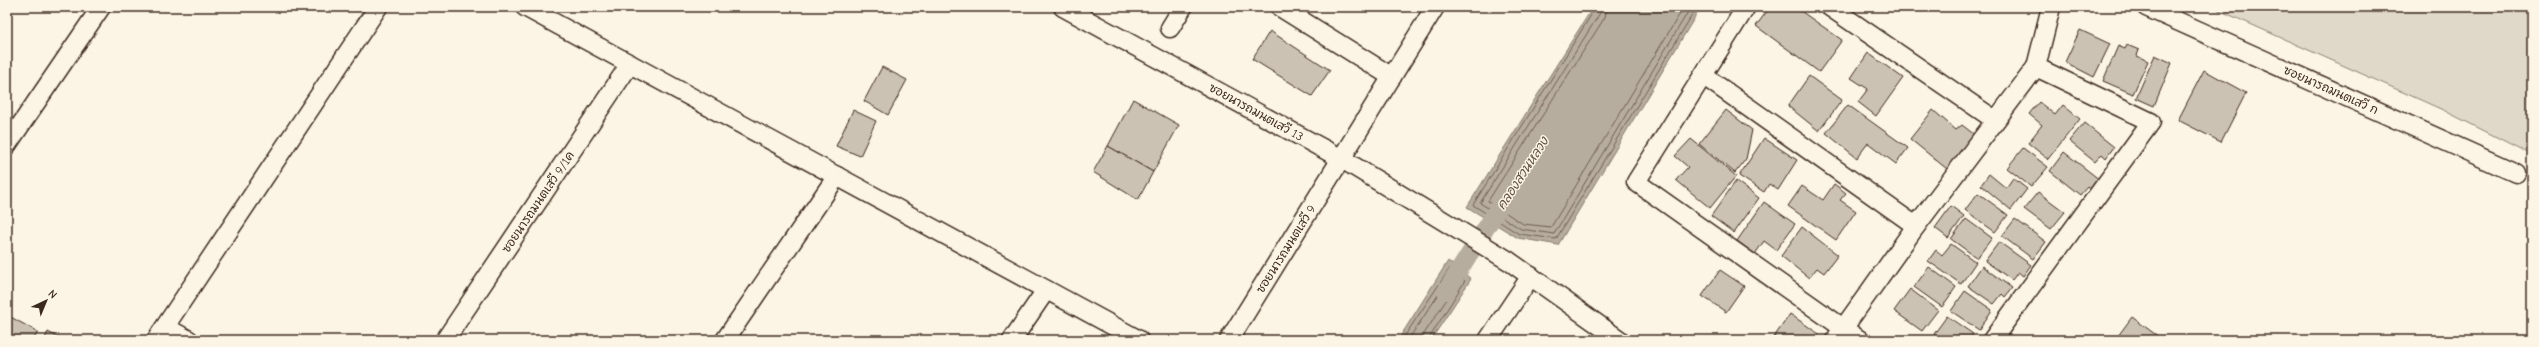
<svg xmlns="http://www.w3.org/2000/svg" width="2539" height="347" viewBox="0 0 2539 347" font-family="'Comic Neue','Playpen Sans Thai',sans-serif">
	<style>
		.green { fill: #e0d8c8; stroke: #8e8173 }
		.water { fill: #b7ad9e; stroke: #85796b }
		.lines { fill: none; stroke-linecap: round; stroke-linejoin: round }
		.shore { stroke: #6d5e51; stroke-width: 1 }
		.canal { stroke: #b7ad9e; stroke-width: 18 }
		.building { fill: #ccc2b3; stroke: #3b2a1e }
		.minor-casing { stroke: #3b2a1e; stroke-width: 21 }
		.minor { stroke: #fcf5e5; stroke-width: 18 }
		.labels { text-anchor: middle; stroke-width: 3; stroke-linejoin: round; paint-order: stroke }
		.street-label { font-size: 12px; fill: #3b2a1e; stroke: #fcf5e5 }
		.water-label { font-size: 13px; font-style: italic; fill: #605144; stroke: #fcf5e5 }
	</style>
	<rect width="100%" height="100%" fill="#fcf5e5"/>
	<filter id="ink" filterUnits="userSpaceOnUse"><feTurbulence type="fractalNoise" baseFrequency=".025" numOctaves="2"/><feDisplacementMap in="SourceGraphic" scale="8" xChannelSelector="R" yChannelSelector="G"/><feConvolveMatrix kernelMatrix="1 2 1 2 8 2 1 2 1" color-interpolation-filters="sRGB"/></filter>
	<g filter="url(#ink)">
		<path class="green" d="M2212,7H2532V155L2443,110Z"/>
		<g class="water">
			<path d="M1593,7H1701L1558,245L1518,238L1467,207Z"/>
			<path d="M1448,261L1471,279L1431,340H1398Z"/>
		</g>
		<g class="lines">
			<g class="shore">
				<path d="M1596,7L1473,205L1519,234L1556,239L1697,7"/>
				<path d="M1601,7L1600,13L1480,203L1521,229L1554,234L1691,7"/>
				<path d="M1607,7L1605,17L1488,201L1523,224L1551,227L1684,7"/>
				<path d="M1402,340L1450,268L1465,281L1428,340"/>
				<path d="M1408,340L1451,276L1458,282L1424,334L1423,340"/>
			</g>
			<path class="canal" d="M1446,291L1503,201"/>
		</g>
		<g class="building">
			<path d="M1770,7H1795L1842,40L1819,72L1756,26Z"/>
			<path d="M2080,30L2110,44L2094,77L2065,62Z"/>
			<path d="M1270,31L1330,70L1312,96L1252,59Z"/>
			<path d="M2127,45L2139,50L2137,56L2148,61L2133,94L2103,81L2118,46L2125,49Z"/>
			<path d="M1868,53L1903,78L1876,116L1858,102L1868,89L1851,78Z"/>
			<path d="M2155,55L2172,63L2154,106L2136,98Z"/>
			<path d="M882,67L907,80L888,115L864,101Z"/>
			<path d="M2204,70L2246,93L2221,142L2178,120Z"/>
			<path d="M1809,76L1842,100L1819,131L1788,106Z"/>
			<path d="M1133,99L1179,125L1153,172L1108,146Z"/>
			<path d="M2039,102L2055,115L2063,105L2080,119L2048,159L2028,143L2042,125L2029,114Z"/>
			<path d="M1848,105L1908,148L1896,164L1868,143L1857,158L1826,133Z"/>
			<path d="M853,110L876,121L860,156L836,146Z"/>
			<path d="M1726,110L1752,130L1746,159L1735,173L1699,144Z"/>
			<path d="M1933,110L1956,130L1962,125L1975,135L1947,169L1910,139Z"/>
			<path d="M2084,123L2114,147L2106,158L2102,154L2095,162L2069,141Z"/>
			<path d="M1764,138L1797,160L1778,190L1769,184L1764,192L1739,176Z"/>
			<path d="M1691,139L1736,176L1710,208L1676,180L1688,167L1675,156Z"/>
			<path d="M1108,146L1153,172L1138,200L1093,172Z"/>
			<path d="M2023,148L2048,167L2031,187L2007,168Z"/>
			<path d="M2064,152L2100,180L2092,191L2087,187L2080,195L2050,171Z"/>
			<path d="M1989,174L2006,188L2013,178L2027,189L2011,210L1981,185Z"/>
			<path d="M1736,181L1759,198L1734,233L1711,216Z"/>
			<path d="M1834,184L1846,193L1840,200L1856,211L1836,240L1788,206L1802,186L1823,200Z"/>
			<path d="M2038,192L2065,212L2051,229L2024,209Z"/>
			<path d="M1978,193L2008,215L1995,232L1965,210Z"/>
			<path d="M1764,202L1795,224L1776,250L1764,241L1755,254L1737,241Z"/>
			<path d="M1951,206L1964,216L1948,238L1935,228Z"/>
			<path d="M1966,219L1992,238L1977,258L1951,239Z"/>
			<path d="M2015,219L2046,242L2033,259L2002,236Z"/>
			<path d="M1802,227L1838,255L1824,273L1817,268L1809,278L1781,256Z"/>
			<path d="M1999,242L2031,265L2023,276L2018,272L2012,280L1985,261Z"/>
			<path d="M1951,244L1976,262L1961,284L1928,261L1936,250L1942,255Z"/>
			<path d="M1982,266L2012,288L2005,297L2002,294L1994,304L1968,286Z"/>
			<path d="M1929,267L1956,287L1942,307L1914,287Z"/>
			<path d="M1720,270L1744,286L1726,312L1702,296Z"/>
			<path d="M1910,289L1938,310L1922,331L1894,311Z"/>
			<path d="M1965,291L1992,310L1979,330L1951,311Z"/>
			<path d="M1790,314L1819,334L1814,340H1772Z"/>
			<path d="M7,315L38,332L33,340H7Z"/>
			<path d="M1947,316L1973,334L1969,340H1942L1934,334Z"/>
			<path d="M2132,317L2163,340H2115Z"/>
			<path d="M48,332L63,340H44Z"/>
		</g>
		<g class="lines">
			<g class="minor-casing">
				<g id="minor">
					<path d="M525,7L1139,340"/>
					<path d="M1063,7L1342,159L1509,261L1620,340"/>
					<path d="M1280,7L1392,77"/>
					<path d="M1746,7L1636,182L1860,340"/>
					<path d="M1830,7L1995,120"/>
					<path d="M2146,7L2516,173"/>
					<path d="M1170,28L1183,7"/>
					<path d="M1704,76L1916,226"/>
					<path d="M7,145L101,7"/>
					<path d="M165,327L189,340"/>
					<path d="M156,340L378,7"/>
					<path d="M445,340L630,64"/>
					<path d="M725,340L837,176"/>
					<path d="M1012,340L1046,290"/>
					<path d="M1229,340L1435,7"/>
					<path d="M1488,340L1531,276"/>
					<path d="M1835,340L1916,226L2036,67L2051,7"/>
					<path d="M1992,340L2151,122L2036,67"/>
				</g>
			</g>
			<use href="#minor" class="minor"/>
		</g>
	</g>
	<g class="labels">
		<g class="street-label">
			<text transform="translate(2331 90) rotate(24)" y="4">ซอยนารถมนตเสวี ก</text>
			<text transform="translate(1256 112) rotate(29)" y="4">ซอยนารถมนตเสวี 13</text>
			<text transform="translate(538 202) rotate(-56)" y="4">ซอยนารถมนตเสวี 9/1ค</text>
			<text transform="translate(1286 249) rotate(-58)" y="4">ซอยนารถมนตเสวี 9</text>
		</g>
		<g class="water-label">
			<text transform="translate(1522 173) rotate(-57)" y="5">คลองสวนหลวง</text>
		</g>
	</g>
	<rect width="2539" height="347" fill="none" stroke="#fcf5e5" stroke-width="24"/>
	<rect x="12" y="12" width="2515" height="323" fill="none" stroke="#3b2a1e" stroke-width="1.5" filter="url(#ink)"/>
	<g transform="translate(46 301) rotate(44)" stroke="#fcf5e5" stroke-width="3" paint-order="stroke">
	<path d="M0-3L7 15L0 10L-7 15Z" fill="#3b2a1e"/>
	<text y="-6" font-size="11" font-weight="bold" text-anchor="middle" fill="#3b2a1e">N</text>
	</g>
</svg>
